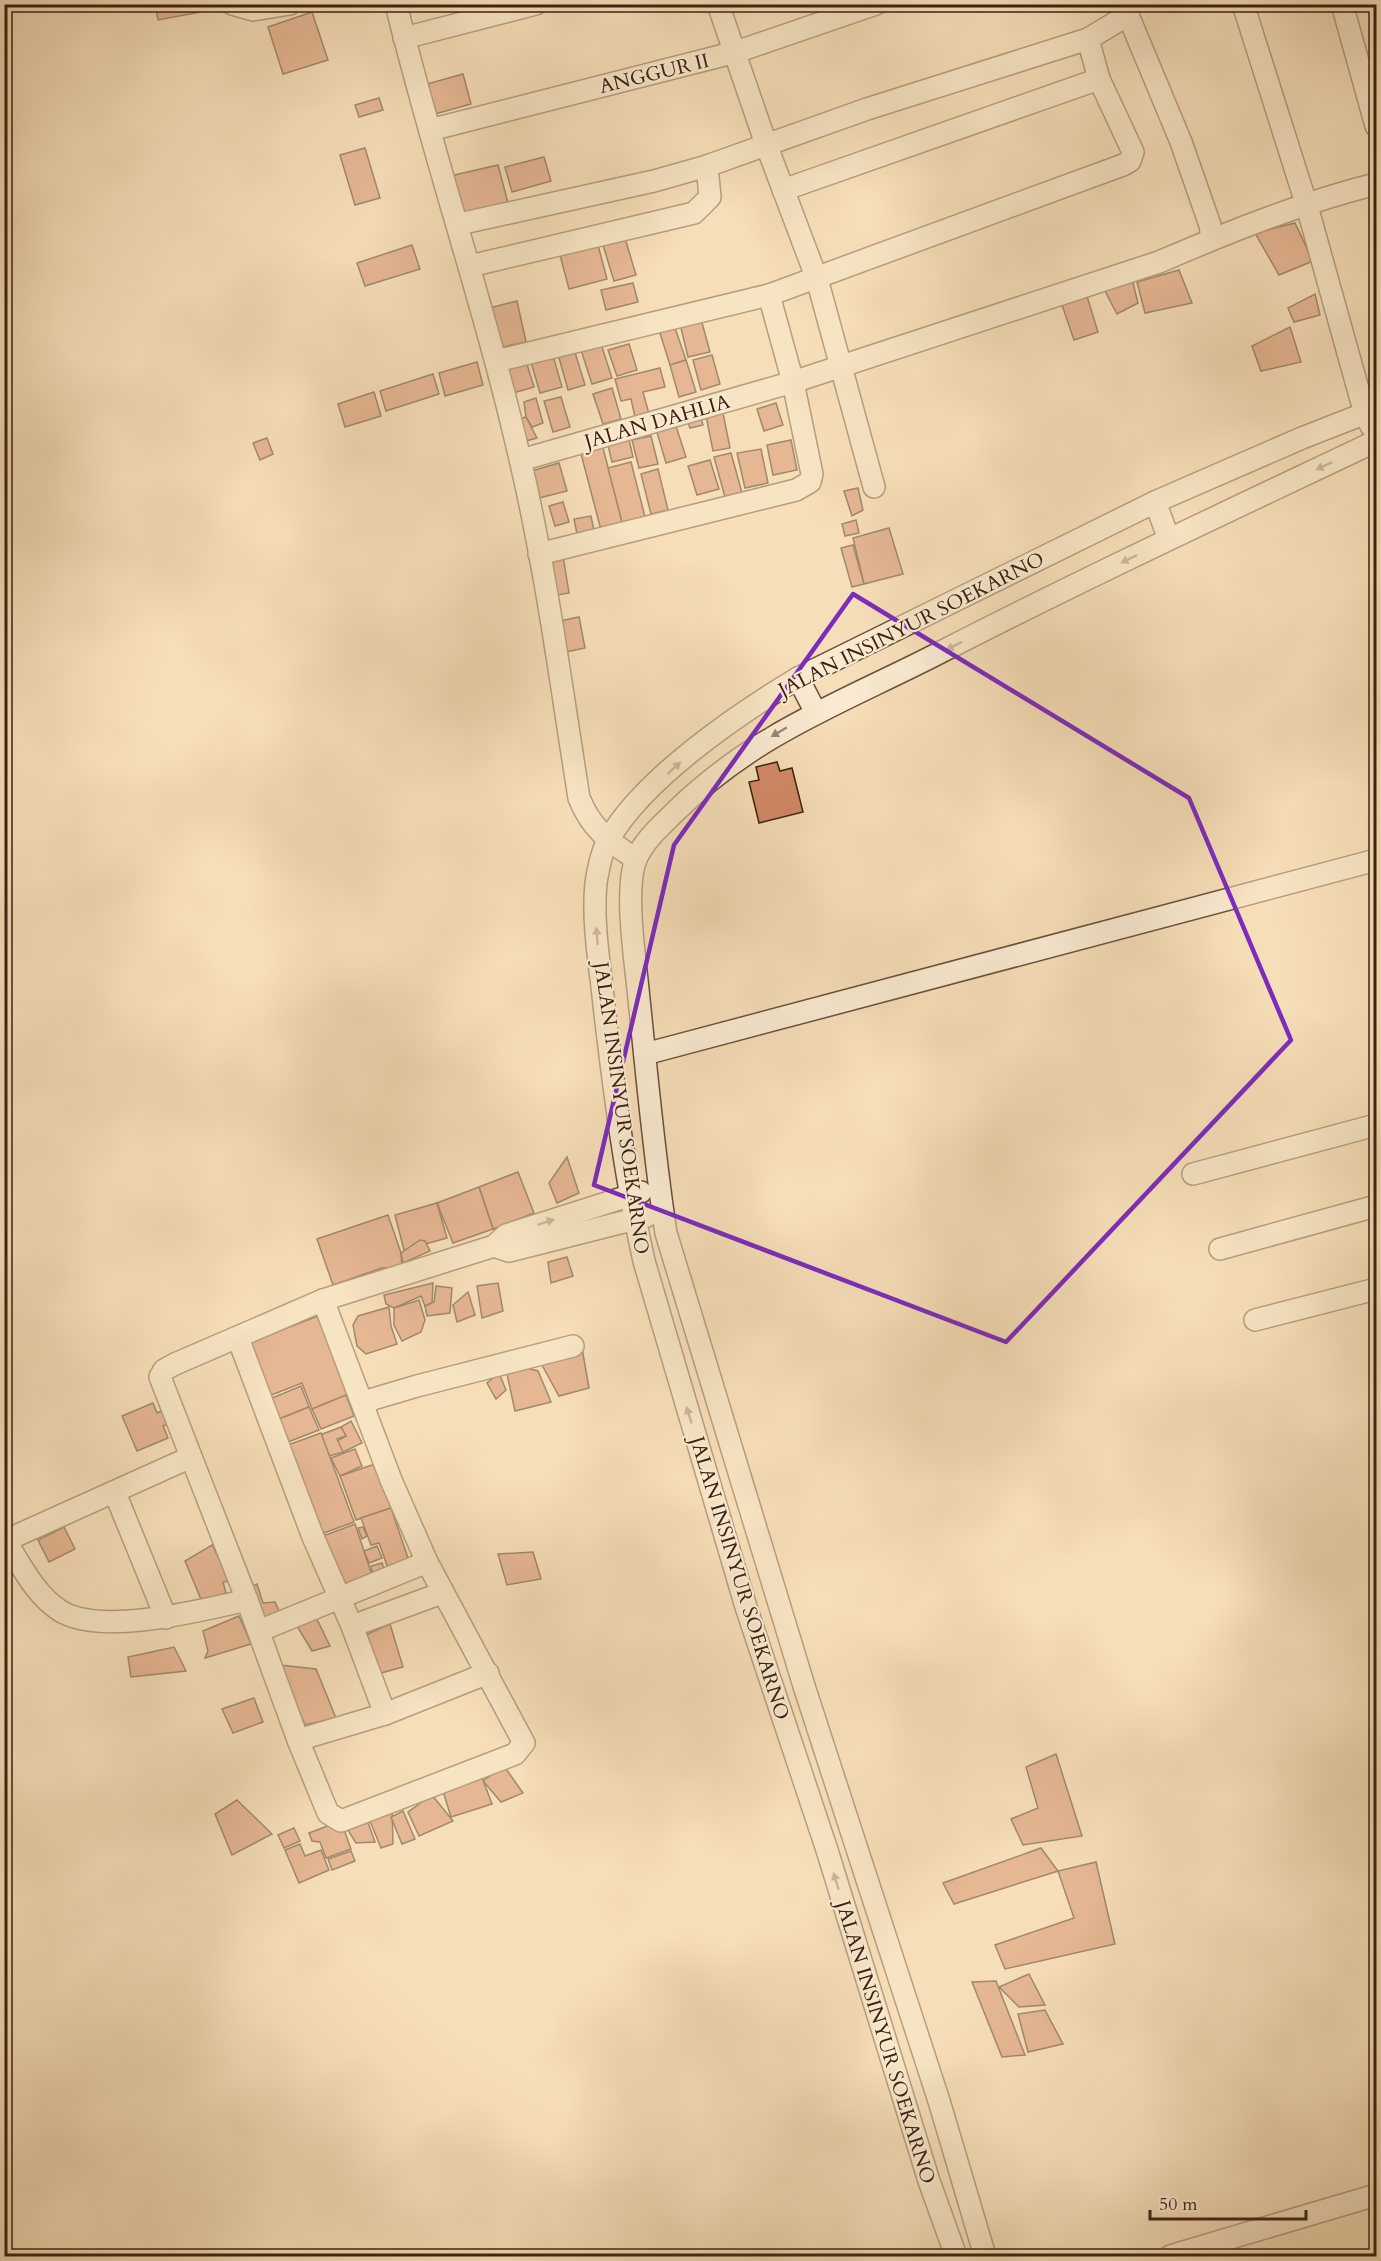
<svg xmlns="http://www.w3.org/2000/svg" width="1381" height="2261" viewBox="0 0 1381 2261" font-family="Cardo,serif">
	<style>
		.building { fill: #d18867; stroke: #3c2111; stroke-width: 1.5 }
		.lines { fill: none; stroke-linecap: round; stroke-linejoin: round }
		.street-casing { stroke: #6a503b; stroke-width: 24 }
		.street { stroke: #f9ead1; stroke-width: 21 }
		.oneway { fill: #9a8671 }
		.marked { fill: none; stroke: #7b2cbf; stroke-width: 4.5; stroke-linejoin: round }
		.labels { text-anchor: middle; stroke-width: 4.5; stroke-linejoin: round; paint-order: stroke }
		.street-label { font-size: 20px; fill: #3c2111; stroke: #f9ead1 }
	</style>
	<rect width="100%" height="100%" fill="#f6deb8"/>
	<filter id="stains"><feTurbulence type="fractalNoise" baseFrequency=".00333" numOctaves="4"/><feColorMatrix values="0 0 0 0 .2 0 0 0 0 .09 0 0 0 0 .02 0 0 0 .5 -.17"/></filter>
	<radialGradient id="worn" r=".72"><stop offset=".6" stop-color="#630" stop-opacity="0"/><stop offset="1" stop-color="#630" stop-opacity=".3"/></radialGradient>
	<g class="building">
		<path d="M155,4H199L201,12L158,20Z"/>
		<path d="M312,12L328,60L283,74L268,27Z"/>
		<path d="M463,74L471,104L435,114L427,84Z"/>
		<path d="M379,98L383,110L359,117L355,105Z"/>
		<path d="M365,148L380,198L355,205L340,155Z"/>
		<path d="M544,157L551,181L512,192L505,167Z"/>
		<path d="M498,165L508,203L460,215L450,176Z"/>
		<path d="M1295,223L1313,261L1279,275L1255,233Z"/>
		<path d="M625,238L636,275L614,281L603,245Z"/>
		<path d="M412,245L420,269L365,286L357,263Z"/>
		<path d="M598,245L607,279L569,289L560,255Z"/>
		<path d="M1179,270L1192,303L1145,313L1137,282Z"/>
		<path d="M1131,275L1138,303L1117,314L1104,289Z"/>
		<path d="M633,283L638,302L606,310L601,290Z"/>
		<path d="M1086,293L1098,332L1074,340L1062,305Z"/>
		<path d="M1315,294L1320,315L1294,322L1288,308Z"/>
		<path d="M517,301L526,342L498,348L489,308Z"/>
		<path d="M701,319L710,352L688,357L680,324Z"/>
		<path d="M674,325L686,360L670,365L659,330Z"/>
		<path d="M1290,327L1301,362L1261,371L1252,346Z"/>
		<path d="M600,341L612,378L592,384L580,347Z"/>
		<path d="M629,344L637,370L617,376L608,350Z"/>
		<path d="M574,349L585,385L568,390L558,354Z"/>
		<path d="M712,355L720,384L701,390L693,360Z"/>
		<path d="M553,356L562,387L540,393L531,362Z"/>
		<path d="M525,358L534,387L513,393L504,364Z"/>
		<path d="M686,360L696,392L679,397L670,365Z"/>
		<path d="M477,362L483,385L445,396L439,373Z"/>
		<path d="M660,368L665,387L643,392L649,414L635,417L631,399L621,401L615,379Z"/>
		<path d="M433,374L439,394L386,411L380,391Z"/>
		<path d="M612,388L621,419L603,424L593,394Z"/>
		<path d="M374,392L381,416L345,427L338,404Z"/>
		<path d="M561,397L570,427L553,432L544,401Z"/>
		<path d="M536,398L543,423L532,427L526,417L524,402Z"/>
		<path d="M776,403L783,425L764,431L757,409Z"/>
		<path d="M723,413L730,448L713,451L706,416Z"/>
		<path d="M700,415L703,425L690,428L687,419Z"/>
		<path d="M526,417L537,438L526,441L519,419Z"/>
		<path d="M675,423L686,457L666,463L656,429Z"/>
		<path d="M628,435L633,457L612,462L607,441Z"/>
		<path d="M651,436L658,464L639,468L632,440Z"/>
		<path d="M267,438L273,454L260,460L253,443Z"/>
		<path d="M791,440L797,470L773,475L767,445Z"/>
		<path d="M602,444L623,525L601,530L580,450Z"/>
		<path d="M761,449L768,483L745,488L737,453Z"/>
		<path d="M731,453L742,493L725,497L714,457Z"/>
		<path d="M710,460L719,489L697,495L688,466Z"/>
		<path d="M631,462L645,517L622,522L608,468Z"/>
		<path d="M559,463L567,491L535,499L528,472Z"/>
		<path d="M658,469L668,510L651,514L641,474Z"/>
		<path d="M858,488L863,510L852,516L844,491Z"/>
		<path d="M563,502L569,522L555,526L549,506Z"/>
		<path d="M591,516L594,531L577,534L574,519Z"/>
		<path d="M856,520L859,533L845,536L842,524Z"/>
		<path d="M889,528L903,574L864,584L853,538Z"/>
		<path d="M853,545L864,584L852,587L841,548Z"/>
		<path d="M563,556L569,593L552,596L545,559Z"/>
		<path d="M579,617L585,648L561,653L555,622Z"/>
		<path d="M777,762L780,771L792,768L803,812L759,823L749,782L759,780L756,767Z"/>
		<path d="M567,1157L579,1193L557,1203L549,1183Z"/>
		<path d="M518,1172L534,1213L493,1229L479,1187Z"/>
		<path d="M479,1187L493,1229L453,1243L437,1203Z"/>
		<path d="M437,1203L447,1238L404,1250L395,1215Z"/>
		<path d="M388,1215L401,1253L402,1267L382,1268L333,1285L317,1239Z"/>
		<path d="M420,1240L425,1241L430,1251L403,1263L401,1253Z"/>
		<path d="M567,1257L573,1276L551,1283L548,1262Z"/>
		<path d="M433,1283L432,1303L425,1306L421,1296L394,1308L386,1304L384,1295Z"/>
		<path d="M498,1283L503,1311L482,1318L477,1286Z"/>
		<path d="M436,1286L452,1288L450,1313L427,1316L425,1306L434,1302Z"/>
		<path d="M468,1292L475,1315L457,1322L453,1305Z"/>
		<path d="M419,1300L425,1320L421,1332L402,1341L394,1325V1308Z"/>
		<path d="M389,1307L391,1326L397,1344L366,1354L357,1346L353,1325L358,1316Z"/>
		<path d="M318,1316L349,1394L312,1409L302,1383L269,1396L248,1343Z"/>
		<path d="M581,1342L589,1388L559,1396L542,1365L567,1355Z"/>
		<path d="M527,1368L538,1371L551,1402L515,1411L507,1374Z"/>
		<path d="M499,1373L506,1390L496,1399L487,1383Z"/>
		<path d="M301,1386L309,1407L279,1419L270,1399Z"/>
		<path d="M346,1395L354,1416L321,1429L312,1409Z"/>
		<path d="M153,1403L157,1413L166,1409L171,1423L163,1426L168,1438L137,1451L122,1416Z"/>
		<path d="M309,1407L319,1430L288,1442L279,1419Z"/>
		<path d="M351,1421L362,1443L343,1452L337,1441L346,1436L341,1427Z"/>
		<path d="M341,1427L346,1436L337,1439L343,1452L329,1456L320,1435Z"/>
		<path d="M321,1433L354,1522L321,1534L288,1445Z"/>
		<path d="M355,1449L362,1466L340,1476L331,1458Z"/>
		<path d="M375,1464L391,1508L356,1520L340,1476Z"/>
		<path d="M391,1508L410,1564L389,1571L379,1543L371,1545L361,1518Z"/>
		<path d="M355,1524L373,1578L343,1588L323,1536Z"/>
		<path d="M64,1527L75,1549L49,1562L38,1540Z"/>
		<path d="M363,1527L367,1536L362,1539L358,1528Z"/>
		<path d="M212,1545L230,1581L223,1582L226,1593L203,1604L185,1561Z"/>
		<path d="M377,1546L382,1558L369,1563L364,1551Z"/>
		<path d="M533,1552L541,1579L507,1585L498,1554Z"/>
		<path d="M382,1563L386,1575L373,1578L371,1566Z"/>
		<path d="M257,1584L263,1603L275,1602L280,1613L259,1621L248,1589Z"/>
		<path d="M315,1615L330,1646L312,1651L297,1626Z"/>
		<path d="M239,1616L251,1644L205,1658L208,1651L203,1631Z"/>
		<path d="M390,1624L403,1667L381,1673L363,1636Z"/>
		<path d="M174,1647L186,1671L131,1677L128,1657Z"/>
		<path d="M280,1665L316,1669L336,1718L305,1725Z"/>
		<path d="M254,1698L263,1722L233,1733L222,1709Z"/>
		<path d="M1056,1754L1082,1836L1023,1845L1011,1819L1038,1808L1026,1767Z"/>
		<path d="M504,1766L523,1793L501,1802L483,1781Z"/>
		<path d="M480,1772L492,1804L451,1817L442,1788Z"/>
		<path d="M432,1795L453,1821L419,1836L408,1812Z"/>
		<path d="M237,1800L272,1834L232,1855L215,1814Z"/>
		<path d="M392,1807L393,1844L381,1848L368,1816Z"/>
		<path d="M403,1811L415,1839L402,1844L391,1817Z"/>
		<path d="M366,1817L375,1842L356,1843L344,1824Z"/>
		<path d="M341,1821L351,1849L326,1858L320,1842L312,1841L309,1833Z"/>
		<path d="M294,1828L300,1841L284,1848L278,1835Z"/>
		<path d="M300,1844L305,1856L321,1850L329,1870L299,1883L285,1850Z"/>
		<path d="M1041,1848L1058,1871L954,1904L943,1883Z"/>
		<path d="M351,1851L355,1861L332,1870L328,1859Z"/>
		<path d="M1096,1862L1115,1944L1005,1969L995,1945L1074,1918L1058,1871Z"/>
		<path d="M1029,1974L1045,2005L1019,2007L999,1987Z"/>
		<path d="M996,1981L1025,2055L1002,2057L972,1982Z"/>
		<path d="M1045,2010L1063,2044L1028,2052L1018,2014Z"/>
	</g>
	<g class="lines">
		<g class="street-casing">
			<g id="street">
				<path d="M232,4L253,10L290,4"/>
				<path d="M396,4C433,157 485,306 520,459C546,570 561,685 579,798C591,828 609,842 636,859"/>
				<path d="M718,4L766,144L817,279L874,487"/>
				<path d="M1243,4L1307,206L1365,414L1371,426"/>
				<path d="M1342,4L1376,126"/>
				<path d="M1128,15L1181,142L1210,225L1212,239"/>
				<path d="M404,38L536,4"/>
				<path d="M430,130L736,52L876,4"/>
				<path d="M783,190L1099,79L1088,39"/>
				<path d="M459,224L654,181L707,166L867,109L1088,39L1128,15L1126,4"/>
				<path d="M470,266L694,213L710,197L707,166"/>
				<path d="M496,361L769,295L1123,165L1130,161L1133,152L1099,79"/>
				<path d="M521,460L793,382L1159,262C1229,232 1303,202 1376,184"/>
				<path d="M1155,502L1169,539"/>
				<path d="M539,554L796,490L810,482L812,474L793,382L769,295"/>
				<path d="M798,678L816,713"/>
				<path d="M645,1054L1376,860"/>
				<path d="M1193,1174L1376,1125"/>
				<path d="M494,1246L509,1251L647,1216"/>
				<path d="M1220,1249L1376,1206"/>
				<path d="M1255,1320L1376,1289"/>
				<path d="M238,1338L313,1537L352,1626L385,1714"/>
				<path d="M363,1402L417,1386L573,1346"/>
				<path d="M191,1457L9,1539L8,1545C22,1567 36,1595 59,1610C99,1637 202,1610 247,1600"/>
				<path d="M115,1493L166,1618"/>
				<path d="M352,1626L442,1593"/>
				<path d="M259,1631L427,1562"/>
				<path d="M488,1673L385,1714L298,1740L247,1600L160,1377L164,1370L175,1364L323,1300L494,1246L506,1235L641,1192"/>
				<path d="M298,1740L328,1813L341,1821L515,1754L524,1743L427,1562L391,1480L323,1300"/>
				<path d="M956,2256L929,2181L827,1850L746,1607L644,1261C625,1177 614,1091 604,1005C600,965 592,923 596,883C598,870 602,850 609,839C644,778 738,714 798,678L1155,502L1302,438L1376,409"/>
				<path d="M985,2256L939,2101L804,1686L666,1233C654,1155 647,1077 639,999C636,964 623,887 637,857C646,838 662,825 677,810C757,732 844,702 941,652C1085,578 1231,510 1376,441"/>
				<path d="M1170,2256L1376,2195"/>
			</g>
		</g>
		<use href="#street" class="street"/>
	</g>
	<defs><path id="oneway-solid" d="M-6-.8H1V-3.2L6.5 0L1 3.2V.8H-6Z" transform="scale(1.5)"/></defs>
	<g class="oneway">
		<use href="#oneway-solid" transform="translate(1324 466) rotate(155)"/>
		<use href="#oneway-solid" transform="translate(1129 559) rotate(154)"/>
		<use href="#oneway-solid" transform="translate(954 646) rotate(153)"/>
		<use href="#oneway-solid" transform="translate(779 732) rotate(150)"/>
		<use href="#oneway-solid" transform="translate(674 768) rotate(-42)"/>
		<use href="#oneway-solid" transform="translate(597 936) rotate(-94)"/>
		<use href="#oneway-solid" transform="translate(546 1222) rotate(-18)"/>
		<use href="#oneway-solid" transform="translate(689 1415) rotate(-107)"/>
		<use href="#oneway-solid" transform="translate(836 1881) rotate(-107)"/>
	</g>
	<path d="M0 0H1381V2261H0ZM853,594L1189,798L1291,1040L1006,1342L594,1185L674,845Z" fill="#f6deb8" fill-opacity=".55" fill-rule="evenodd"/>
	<path class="marked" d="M853,594L1189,798L1291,1040L1006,1342L594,1185L674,845Z"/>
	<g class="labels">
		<g class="street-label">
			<text transform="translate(654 73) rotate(-14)" y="7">ANGGUR II</text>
			<text transform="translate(657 421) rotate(-16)" y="7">JALAN DAHLIA</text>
			<text transform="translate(911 624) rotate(-27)" y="7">JALAN INSINYUR SOEKARNO</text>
			<text transform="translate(622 1108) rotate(82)" y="7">JALAN INSINYUR SOEKARNO</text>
			<text transform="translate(740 1578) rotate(73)" y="7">JALAN INSINYUR SOEKARNO</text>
			<text transform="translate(886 2042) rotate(73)" y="7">JALAN INSINYUR SOEKARNO</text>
		</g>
	</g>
	<rect width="1381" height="2261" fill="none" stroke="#f6deb8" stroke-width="24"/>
	<rect x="6" y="6" width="1369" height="2249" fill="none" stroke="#3c2111" stroke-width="3"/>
	<rect x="12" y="12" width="1357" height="2237" fill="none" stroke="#3c2111" stroke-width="1.5"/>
	<path d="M1150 2210v9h156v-9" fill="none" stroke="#3c2111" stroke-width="3"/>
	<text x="1159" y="2210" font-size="18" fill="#3c2111" stroke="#f9ead1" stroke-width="4.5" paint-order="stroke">50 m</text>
	<rect width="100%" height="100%" filter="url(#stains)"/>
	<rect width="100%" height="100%" fill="url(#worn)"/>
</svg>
